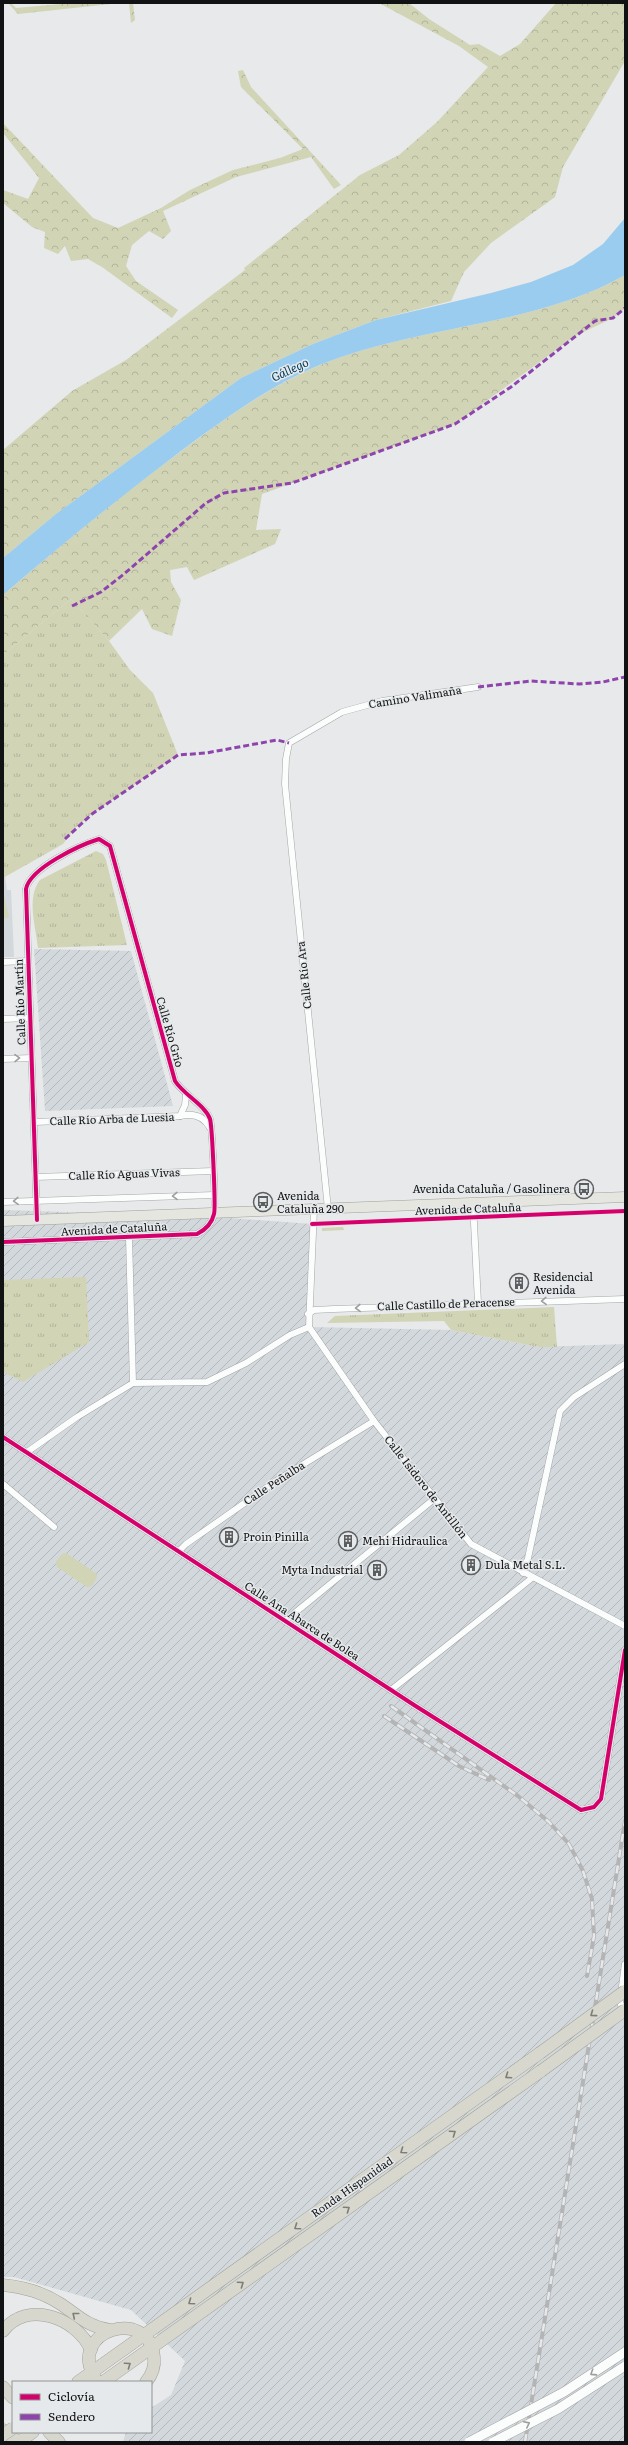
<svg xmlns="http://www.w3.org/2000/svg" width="628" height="2445" viewBox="0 0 628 2445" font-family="Literata,serif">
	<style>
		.built { fill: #d2d8dc }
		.industrial { fill: url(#industrial-furrows) }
		.grass { fill: #d1d4b5 }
		.forest { fill: url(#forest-crowns) }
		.park { fill: url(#park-tufts) }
		.water { fill: #9ce }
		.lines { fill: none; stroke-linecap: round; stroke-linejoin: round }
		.street-casing { stroke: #a5a6a7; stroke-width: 7 }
		.primary-casing { stroke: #a0a198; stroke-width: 11 }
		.highway-casing { stroke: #a0a198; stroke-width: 13 }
		.street { stroke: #fbfcfc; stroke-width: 6 }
		.primary { stroke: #e5e6e0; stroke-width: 10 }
		.highway { stroke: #d7d7cd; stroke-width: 12 }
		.rail-casing { stroke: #b4b4b5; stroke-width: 4 }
		.rail { stroke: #e6e9eb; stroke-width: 2.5; stroke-dasharray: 8; stroke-linecap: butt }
		.secondary-bridge-casing { stroke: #a5a6a7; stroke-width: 10; stroke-linecap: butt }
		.highway-bridge-casing { stroke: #a0a198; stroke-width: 13; stroke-linecap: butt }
		.secondary-bridge { stroke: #fbfcfc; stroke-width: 9 }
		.highway-bridge { stroke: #d7d7cd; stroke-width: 12 }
		.quiet { stroke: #8e44ad; stroke-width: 3; stroke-dasharray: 6 3; stroke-linecap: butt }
		.cycleway-casing { stroke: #e6e9eb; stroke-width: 6 }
		.cycleway { stroke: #d6006c; stroke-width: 4 }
		.oneway { stroke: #9d9e9f }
		.oneway2 { stroke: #7e7e79 }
		.labels { text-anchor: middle; stroke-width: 3; stroke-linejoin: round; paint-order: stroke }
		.street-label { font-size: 11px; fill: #111213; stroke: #e6e9eb }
		.poi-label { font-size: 11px; fill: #111213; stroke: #e6e9eb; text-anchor: start }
		.water-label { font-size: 12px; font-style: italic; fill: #044060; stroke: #e6e9eb }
	</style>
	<defs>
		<pattern id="industrial-furrows" width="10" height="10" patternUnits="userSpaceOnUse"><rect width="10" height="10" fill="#d2d8dc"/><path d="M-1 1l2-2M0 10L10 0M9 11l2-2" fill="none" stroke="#b3b8bc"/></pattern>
		<pattern id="forest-crowns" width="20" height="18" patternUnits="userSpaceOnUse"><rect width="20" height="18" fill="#d1d4b5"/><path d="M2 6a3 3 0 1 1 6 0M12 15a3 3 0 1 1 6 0" fill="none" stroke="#b2b59b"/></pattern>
		<pattern id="park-tufts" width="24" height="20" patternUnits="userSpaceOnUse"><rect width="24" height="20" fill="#d1d4b5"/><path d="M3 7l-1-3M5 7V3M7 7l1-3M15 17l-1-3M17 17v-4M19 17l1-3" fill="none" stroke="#b2b59b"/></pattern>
	</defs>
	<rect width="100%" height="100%" fill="#e7e9ea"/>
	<path class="built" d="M5,876L7,890H11L14,957H3V877Z"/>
	<g class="industrial">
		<path d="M34,949L131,951L173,1106L45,1111Z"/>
		<path d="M3,1210L216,1217L312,1224L309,1327L451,1330L539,1347L625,1344V2442H123L126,2432H151V2408L171,2395L185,2361L131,2310L14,2277H3Z"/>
	</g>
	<g class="grass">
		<path d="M3,892L9,917L3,919Z"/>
		<path d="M343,1227L344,1230L322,1231V1228Z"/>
		<path d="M66,1553L97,1574V1577L92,1586L87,1587L57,1567L56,1562L62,1554Z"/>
	</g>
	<g class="forest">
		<path d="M8,3H11L16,8L72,3H120L18,14Z"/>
		<path d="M129,3H133L135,20L131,23Z"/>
		<path d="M379,3H409L429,19L470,45L479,44L500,56L520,44L556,3H625V61L563,167L555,197L491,243L464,272L451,301L376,320L313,344L241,378L56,514L3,558V450L72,391L126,360L245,270L244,268L360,175L399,155L437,122L488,67L459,46Z"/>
		<path d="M243,70L251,87L341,185L334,189L311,157L236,177L163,211L171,231L163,239L149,231L132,245L126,266L136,281L178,310L172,318L102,267L88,259L71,261L65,246L58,254L44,248L45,232L32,227L3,203V190L28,199L39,178L3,133V123L93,218L118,228L161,208L190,190L233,170L280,158L303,149L241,87L238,71Z"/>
		<path d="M625,275V308L613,318L575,336L455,424L262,494L256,530L281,529L275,544L194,580L187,567L170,570L171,582L181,600L172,636L152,629L142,609L109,641L71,599L3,655V595C62,544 122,495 184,449C234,412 284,376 344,356C435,325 541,323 625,275Z"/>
	</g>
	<g class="park">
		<path d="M71,599L109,641L130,670L153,693L178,755L92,814L75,828L63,844L3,878V655Z"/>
		<path d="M96,851L103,854L106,860L127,945L38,948C36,927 26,898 40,880Z"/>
		<path d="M86,1277L89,1342L23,1382L3,1372V1280Z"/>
		<path d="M554,1307L557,1347H539L451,1330L444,1321L327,1323L335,1316Z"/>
	</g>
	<path class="water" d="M625,218V275C541,323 435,325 344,356C283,376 232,413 181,451C120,497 61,545 3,595V558L56,514L241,378L313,344L376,320L491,293L531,282L573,265L603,244Z"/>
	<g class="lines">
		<g class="street-casing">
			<g id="street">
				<path d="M3,962L27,961"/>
				<path d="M3,1019L29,1018"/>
				<path d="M3,1059L31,1058"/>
				<path d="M180,1116L185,1105L186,1095"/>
				<path d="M35,1122L180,1116C193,1113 204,1116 210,1128"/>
				<path d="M36,1177L213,1171"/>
				<path d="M3,1202L214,1195"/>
				<path d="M473,1203L478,1303"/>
				<path d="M314,1209L309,1327L374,1421L471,1544L625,1626"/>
				<path d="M328,1209L285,784L286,759L289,743L342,712L382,701L478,687"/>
				<path d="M129,1238L133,1383"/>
				<path d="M3,1242L197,1234C205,1230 212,1223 214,1214C216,1208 212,1125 210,1119C205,1105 184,1095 175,1081L110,846L99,839C80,845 30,868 26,889L37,1220"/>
				<path d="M308,1314L314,1310L334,1309L625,1299"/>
				<path d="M3,1437L414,1705L581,1810L594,1807L601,1799L625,1650"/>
				<path d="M27,1452L77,1417L133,1383L207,1382L246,1363L290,1335L309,1327"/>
				<path d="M3,1484L54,1527"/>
				<path d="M179,1551L186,1544L276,1481L374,1421"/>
				<path d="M523,1573L528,1558L560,1411L574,1397L625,1364"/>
				<path d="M285,1621L434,1499"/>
				<path d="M391,1690L532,1578"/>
				<path d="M624,2013L620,2002L625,1964"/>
			</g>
		</g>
		<g class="primary-casing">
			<path id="primary" d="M3,1221L625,1197"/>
		</g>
		<g class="highway-casing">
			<g id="highway">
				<path d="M3,2285C23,2287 42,2292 59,2303C78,2315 86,2326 110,2330"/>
				<path d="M3,2331C27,2299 77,2318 91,2350"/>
				<path d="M95,2378C66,2331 149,2305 154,2357C155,2366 152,2375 146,2382"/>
				<path d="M78,2382L540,2053"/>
				<path d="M103,2382L541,2071"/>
				<path d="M3,2387L13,2398"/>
				<path d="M3,2430L18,2442"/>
				<path d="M49,2432L59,2442"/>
				<path d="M19,2442L33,2432"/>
			</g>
		</g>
		<use href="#street" class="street"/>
		<use href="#primary" class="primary"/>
		<use href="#highway" class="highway"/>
		<g class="rail-casing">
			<g id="rail">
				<path d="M391,1706L518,1796L549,1822L569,1844L583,1871L592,1899L594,1936L587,1976"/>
				<path d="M384,1716L459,1766L489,1780"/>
				<path d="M525,2442L625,1821"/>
			</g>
		</g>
		<use href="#rail" class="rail"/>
		<g class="secondary-bridge-casing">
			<g id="secondary-bridge">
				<path d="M469,2442L564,2392L625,2352"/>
				<path d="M493,2442L558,2409L625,2366"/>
			</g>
		</g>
		<g class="highway-bridge-casing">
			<g id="highway-bridge">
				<path d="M540,2053L625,1991"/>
				<path d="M541,2071L625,2010"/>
				<path d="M3,2435L13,2428"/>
			</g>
		</g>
		<use href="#secondary-bridge" class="secondary-bridge"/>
		<use href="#highway-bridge" class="highway-bridge"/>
		<g class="quiet">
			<path d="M72,606L101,592L124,574L206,503L224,493L292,483L455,424L511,387L595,321L613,318L625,308"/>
			<path d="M478,687L531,681L579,684L603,682L625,677"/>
			<path d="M65,839L92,814L178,755L206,753L277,740L289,743"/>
		</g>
		<g class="cycleway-casing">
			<g id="cycleway">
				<path d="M312,1224L625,1211"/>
				<path d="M3,1242L197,1234C205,1230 212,1223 214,1214C216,1208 212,1125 210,1119C205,1105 184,1095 175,1081L110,846L99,839C80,845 30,868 26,889L37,1220"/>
				<path d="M3,1437L414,1705L581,1810L594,1807L601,1799L625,1650"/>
			</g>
		</g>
		<use href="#cycleway" class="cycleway"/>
	</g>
	<defs><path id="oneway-chevron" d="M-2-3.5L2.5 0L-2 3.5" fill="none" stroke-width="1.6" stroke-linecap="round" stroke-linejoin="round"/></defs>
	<g class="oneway">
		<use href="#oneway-chevron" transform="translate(17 1058) rotate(-1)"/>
		<use href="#oneway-chevron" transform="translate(175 1196) rotate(178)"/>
		<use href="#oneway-chevron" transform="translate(16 1201) rotate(177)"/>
		<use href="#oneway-chevron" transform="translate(544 1301) rotate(178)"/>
		<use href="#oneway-chevron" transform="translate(358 1308) rotate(178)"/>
		<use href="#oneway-chevron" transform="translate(593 2373) rotate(147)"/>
		<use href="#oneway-chevron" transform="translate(527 2424) rotate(-27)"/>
	</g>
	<g class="oneway2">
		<use href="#oneway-chevron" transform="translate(593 2014) rotate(144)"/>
		<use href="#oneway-chevron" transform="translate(508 2076) rotate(145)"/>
		<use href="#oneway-chevron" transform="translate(453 2133) rotate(-35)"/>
		<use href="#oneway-chevron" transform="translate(403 2151) rotate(145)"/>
		<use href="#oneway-chevron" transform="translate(347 2209) rotate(-35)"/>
		<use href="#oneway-chevron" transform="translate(297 2227) rotate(145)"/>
		<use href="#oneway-chevron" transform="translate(241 2284) rotate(-35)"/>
		<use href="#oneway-chevron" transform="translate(191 2302) rotate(145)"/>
		<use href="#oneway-chevron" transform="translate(75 2315) rotate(-141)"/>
		<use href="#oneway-chevron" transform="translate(128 2365) rotate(-35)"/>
	</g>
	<defs>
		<g id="bus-ring" transform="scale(1)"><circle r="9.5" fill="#e6e9eb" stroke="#5c5d5e" stroke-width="1.5"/><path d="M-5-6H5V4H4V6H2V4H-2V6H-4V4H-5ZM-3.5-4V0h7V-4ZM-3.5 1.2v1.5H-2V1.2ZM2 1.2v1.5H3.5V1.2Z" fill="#5c5d5e"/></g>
		<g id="building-ring" transform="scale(1)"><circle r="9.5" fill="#e6e9eb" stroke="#5c5d5e" stroke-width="1.5"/><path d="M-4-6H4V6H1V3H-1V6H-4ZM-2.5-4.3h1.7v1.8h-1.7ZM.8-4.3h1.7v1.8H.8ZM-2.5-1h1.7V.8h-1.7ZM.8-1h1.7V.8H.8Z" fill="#5c5d5e"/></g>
	</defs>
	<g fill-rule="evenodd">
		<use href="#bus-ring" x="584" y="1189"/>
		<use href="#bus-ring" x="263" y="1202"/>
		<use href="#building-ring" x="519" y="1283"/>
		<use href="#building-ring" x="229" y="1537"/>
		<use href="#building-ring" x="348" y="1541"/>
		<use href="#building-ring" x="471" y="1565"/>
		<use href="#building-ring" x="377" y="1570"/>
	</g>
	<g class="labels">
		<g class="street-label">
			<text transform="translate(415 697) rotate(-9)" y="4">Camino Valimaña</text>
			<text transform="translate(304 975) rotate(-96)" y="4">Calle Río Ara</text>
			<text transform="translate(20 1002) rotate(-92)" y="4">Calle Río Martín</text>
			<text transform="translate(170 1032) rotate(74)" y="4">Calle Río Grío</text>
			<text transform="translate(112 1119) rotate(-2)" y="4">Calle Río Arba de Luesia</text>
			<text transform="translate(124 1174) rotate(-2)" y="4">Calle Río Aguas Vivas</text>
			<text transform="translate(468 1209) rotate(-2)" y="4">Avenida de Cataluña</text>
			<text transform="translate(114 1229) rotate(-3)" y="4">Avenida de Cataluña</text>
			<text transform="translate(446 1304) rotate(-2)" y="4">Calle Castillo de Peracense</text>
			<text transform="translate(274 1483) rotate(-33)" y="4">Calle Peñalba</text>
			<text transform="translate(426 1487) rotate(52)" y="4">Calle Isidoro de Antillón</text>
			<text transform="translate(302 1621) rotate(33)" y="4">Calle Ana Abarca de Bolea</text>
			<text transform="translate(352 2187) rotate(-35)" y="4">Ronda Hispanidad</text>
		</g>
		<g class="poi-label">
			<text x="570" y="1193" text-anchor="end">Avenida Cataluña / Gasolinera</text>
			<text x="277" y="1200">Avenida<tspan x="277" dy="13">Cataluña 290</tspan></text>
			<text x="533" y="1281">Residencial<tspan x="533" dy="13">Avenida</tspan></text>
			<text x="243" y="1541">Proin Pinilla</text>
			<text x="362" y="1545">Mehi Hidraulica</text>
			<text x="485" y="1569">Dula Metal S.L.</text>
			<text x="363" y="1574" text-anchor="end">Myta Industrial</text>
		</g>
		<g class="water-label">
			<text transform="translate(290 370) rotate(-25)" y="4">Gállego</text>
		</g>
	</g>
	<rect width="628" height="2445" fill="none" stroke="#111213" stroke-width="8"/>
	<rect x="12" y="2381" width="140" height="52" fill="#e6e9eb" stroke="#919395"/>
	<rect x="20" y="2394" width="20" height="6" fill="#d6006c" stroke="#919395"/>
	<text x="48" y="2401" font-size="12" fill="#111213">Ciclovía</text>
	<rect x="20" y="2414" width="20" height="6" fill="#8e44ad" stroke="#919395"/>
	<text x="48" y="2421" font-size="12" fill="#111213">Sendero</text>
</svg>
